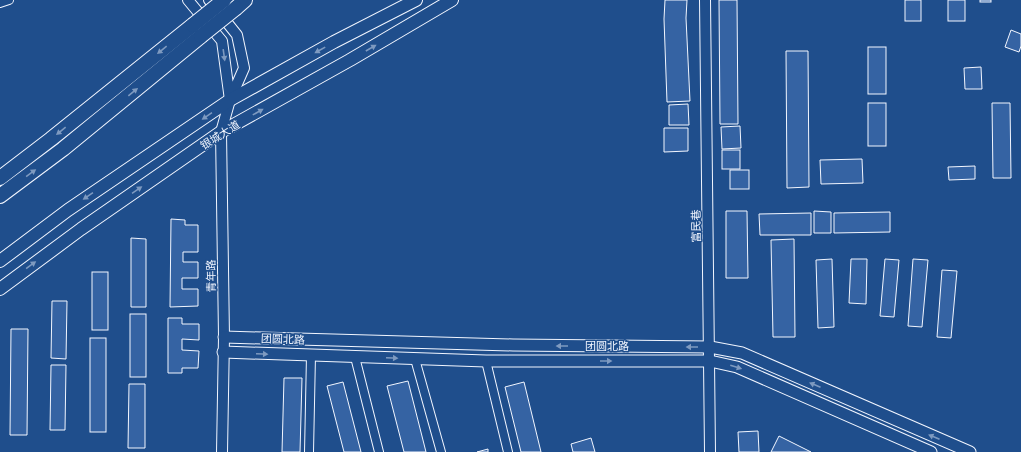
<svg xmlns="http://www.w3.org/2000/svg" width="1021" height="452" viewBox="0 0 1021 452" font-family="'Varela Round','Noto Sans SC',sans-serif">
	<style>
		.building { fill: #3563a3; stroke: #f2f6ff }
		.lines { fill: none; stroke-linecap: round; stroke-linejoin: round }
		.minor-casing { stroke: #f2f6ff; stroke-width: 10 }
		.tertiary-casing { stroke: #f2f6ff; stroke-width: 12 }
		.secondary-casing { stroke: #f2f6ff; stroke-width: 13 }
		.primary-casing { stroke: #f2f6ff; stroke-width: 14 }
		.motorway-casing { stroke: #f2f6ff; stroke-width: 16 }
		.minor { stroke: #1f4e8c; stroke-width: 8 }
		.tertiary { stroke: #1f4e8c; stroke-width: 10 }
		.secondary { stroke: #1f4e8c; stroke-width: 11 }
		.primary { stroke: #1f4e8c; stroke-width: 12 }
		.motorway { stroke: #1f4e8c; stroke-width: 14 }
		.motorway-bridge-casing { stroke: #f2f6ff; stroke-width: 16; stroke-linecap: butt }
		.motorway-bridge { stroke: #1f4e8c; stroke-width: 14 }
		.oneway { fill: #7e9ac0 }
		.labels { text-anchor: middle; stroke-width: 3; stroke-linejoin: round; paint-order: stroke }
		.street-label { font-size: 11px; fill: #f2f6ff; stroke: #1f4e8c }
	</style>
	<rect width="100%" height="100%" fill="#1f4e8c"/>
	<g class="building">
		<path d="M665,0H687L686,18L690,101L667,102L664,19Z"/>
		<path d="M719,0H737L738,124H720Z"/>
		<rect x="905" y="0" width="16" height="21"/>
		<rect x="948" y="0" width="17" height="21"/>
		<rect x="980" y="0" width="11" height="2"/>
		<path d="M1011,30L1021,34V46L1019,52L1005,47Z"/>
		<rect x="868" y="47" width="18" height="47"/>
		<path d="M786,51H808L809,187L787,188Z"/>
		<path d="M981,67L982,89H965L964,68Z"/>
		<rect x="868" y="103" width="18" height="43"/>
		<path d="M992,103H1010L1011,178H993Z"/>
		<path d="M688,104L689,125H669V105Z"/>
		<path d="M740,126L741,148L722,149L721,127Z"/>
		<path d="M664,128H688V151L664,152Z"/>
		<rect x="722" y="150" width="18" height="19"/>
		<path d="M862,159L863,183L821,184L820,160Z"/>
		<path d="M975,166V179L949,180L948,167Z"/>
		<rect x="730" y="170" width="19" height="19"/>
		<path d="M726,211H747L748,278H726Z"/>
		<path d="M814,211L831,212V233H814Z"/>
		<path d="M890,212V232L834,233V213Z"/>
		<path d="M811,213V235H760L759,214Z"/>
		<path d="M171,219L185,220V225H198V252H183V262H198V278H182V289H198V306L170,307Z"/>
		<path d="M131,238L146,239V307H131Z"/>
		<path d="M794,239L795,337H773L771,240Z"/>
		<path d="M832,259L834,327L818,328L816,260Z"/>
		<path d="M851,259H867L866,304L849,303Z"/>
		<path d="M885,259L899,260L894,317L880,316Z"/>
		<path d="M913,259L928,260L922,327L908,326Z"/>
		<path d="M942,270L957,271L951,338L937,337Z"/>
		<rect x="92" y="272" width="16" height="58"/>
		<path d="M52,301H67L66,359L51,358Z"/>
		<rect x="130" y="314" width="16" height="63"/>
		<path d="M168,318H182V324H199V340L182,339V350L199,351L198,368H182V373H168Z"/>
		<path d="M11,329H28L27,435H10Z"/>
		<rect x="90" y="338" width="16" height="94"/>
		<path d="M51,365H66L65,430H50Z"/>
		<path d="M284,378H302L300,452H282Z"/>
		<path d="M408,381L426,452H404L387,386Z"/>
		<path d="M343,382L361,452H344L327,386Z"/>
		<path d="M524,382L541,452H521L505,387Z"/>
		<path d="M129,384H145V448H128Z"/>
		<path d="M758,431L759,452H739L738,432Z"/>
		<path d="M779,436L811,452H771Z"/>
		<path d="M591,438L595,452H573L571,444Z"/>
		<path d="M488,449V452H477Z"/>
	</g>
	<g class="lines">
		<g class="minor-casing">
			<g id="minor">
				<path d="M0,3L9,0"/>
				<path d="M355,357L379,452"/>
				<path d="M415,359L441,452"/>
				<path d="M486,361L508,452"/>
				<path d="M309,452L311,355"/>
			</g>
		</g>
		<g class="tertiary-casing">
			<g id="tertiary">
				<path d="M188,0L222,41L230,100L244,68L237,35L209,0"/>
				<path d="M705,0L710,452"/>
				<path d="M222,452L224,337L221,132L230,100"/>
			</g>
		</g>
		<g class="secondary-casing">
			<g id="secondary">
				<path d="M224,337L513,345L710,347L742,353L970,452"/>
				<path d="M223,352L486,361H710L737,367L931,452"/>
			</g>
		</g>
		<g class="primary-casing">
			<g id="primary">
				<path d="M0,261L68,210L230,100L334,42L416,0"/>
				<path d="M0,289L81,229L221,132L350,60L452,0"/>
			</g>
		</g>
		<g class="motorway-casing">
			<g id="motorway">
				<path d="M236,8L245,0"/>
				<path d="M0,178L51,139L193,25"/>
				<path d="M0,196L63,149L201,36"/>
			</g>
		</g>
		<use href="#minor" class="minor"/>
		<use href="#tertiary" class="tertiary"/>
		<use href="#secondary" class="secondary"/>
		<use href="#primary" class="primary"/>
		<use href="#motorway" class="motorway"/>
		<g class="motorway-bridge-casing">
			<g id="motorway-bridge">
				<path d="M193,25L224,0"/>
				<path d="M201,36L236,8"/>
			</g>
		</g>
		<use href="#motorway-bridge" class="motorway-bridge"/>
	</g>
	<defs><path id="oneway-solid" d="M-6-.8H1V-3.2L6.5 0L1 3.2V.8H-6Z"/></defs>
	<g class="oneway">
		<use href="#oneway-solid" transform="translate(371 48) rotate(-30)"/>
		<use href="#oneway-solid" transform="translate(162 50) rotate(141)"/>
		<use href="#oneway-solid" transform="translate(320 50) rotate(151)"/>
		<use href="#oneway-solid" transform="translate(224 55) rotate(82)"/>
		<use href="#oneway-solid" transform="translate(133 92) rotate(-39)"/>
		<use href="#oneway-solid" transform="translate(258 112) rotate(-29)"/>
		<use href="#oneway-solid" transform="translate(207 116) rotate(146)"/>
		<use href="#oneway-solid" transform="translate(61 131) rotate(141)"/>
		<use href="#oneway-solid" transform="translate(31 173) rotate(-36)"/>
		<use href="#oneway-solid" transform="translate(137 190) rotate(-34)"/>
		<use href="#oneway-solid" transform="translate(88 196) rotate(146)"/>
		<use href="#oneway-solid" transform="translate(31 265) rotate(-36)"/>
		<use href="#oneway-solid" transform="translate(562 346) rotate(-180)"/>
		<use href="#oneway-solid" transform="translate(692 347) rotate(-180)"/>
		<use href="#oneway-solid" transform="translate(262 354) rotate(2)"/>
		<use href="#oneway-solid" transform="translate(392 358) rotate(2)"/>
		<use href="#oneway-solid" transform="translate(606 361)"/>
		<use href="#oneway-solid" transform="translate(736 367) rotate(17)"/>
		<use href="#oneway-solid" transform="translate(815 385) rotate(-157)"/>
		<use href="#oneway-solid" transform="translate(934 437) rotate(-157)"/>
	</g>
	<g class="labels">
		<g class="street-label">
			<text transform="translate(220 135) rotate(-32)" y="4">银城大道</text>
			<text transform="translate(696 226) rotate(-91)" y="4">富民巷</text>
			<text transform="translate(211 276) rotate(-91)" y="4">青年路</text>
			<text transform="translate(283 339) rotate(2)" y="4">团圆北路</text>
			<text x="607" y="350">团圆北路</text>
		</g>
	</g>
</svg>
